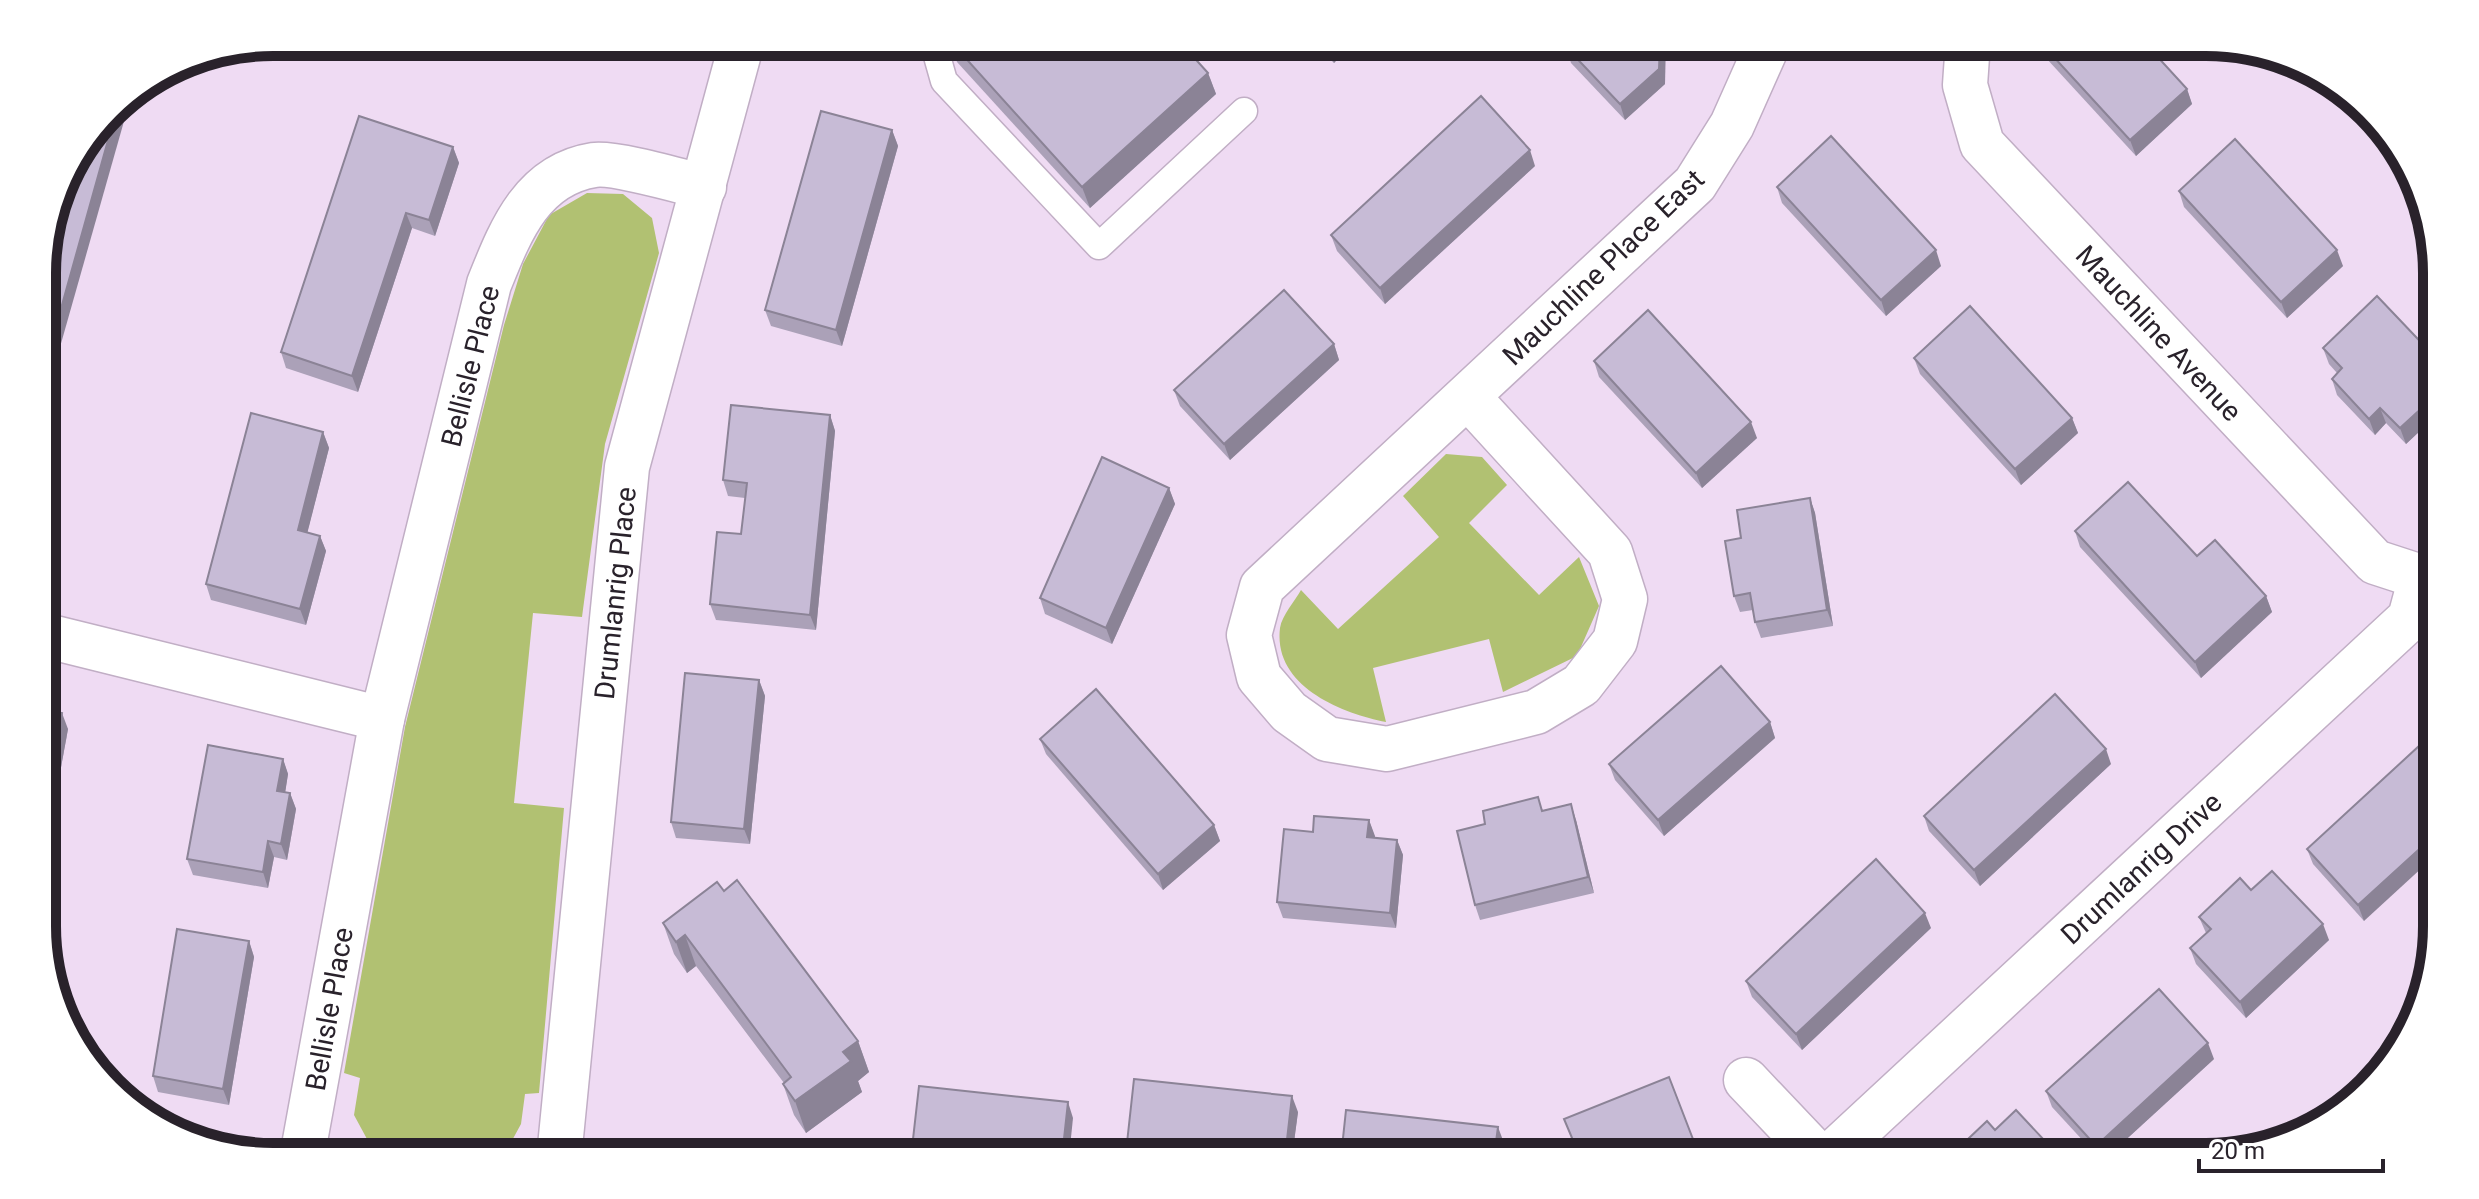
<svg xmlns="http://www.w3.org/2000/svg" width="2479" height="1199" viewBox="0 0 2479 1199" font-family="Roboto,sans-serif">
	<style>
		.green { fill: #b1c172 }
		.lines { fill: none; stroke-linecap: round; stroke-linejoin: round }
		.lane-casing { stroke: #c1aec5; stroke-width: 29 }
		.street-casing { stroke: #c1aec5; stroke-width: 47 }
		.lane { stroke: #fff; stroke-width: 26 }
		.street { stroke: #fff; stroke-width: 44 }
		.wall { fill: #aba1b8 }
		.shaded-wall { fill: #8b8396 }
		.building { fill: #c7bbd6; stroke: #8b8396; stroke-width: 2 }
		.labels { text-anchor: middle; stroke-width: 6; stroke-linejoin: round; paint-order: stroke }
		.street-label { font-size: 28px; fill: #29222b; stroke: #fff }
		.rim { fill: none; stroke: #29222b; stroke-width: 10 }
	</style>
	<rect width="100%" height="100%" fill="#efdbf3"/>
	<g class="green">
		<path d="M587,193L623,194L652,218L659,253L605,444L582,617L533,613L514,803L564,808L539,1093L525,1094L521,1124L509,1146L494,1157H394L367,1139L354,1115L360,1078L344,1073L405,727L504,325L523,264L549,215Z"/>
		<path d="M1446,454L1482,457L1507,485L1469,523L1539,595L1579,557L1599,606L1577,656L1503,692L1489,639L1373,668L1386,722C1341,713 1273,686 1280,628C1282,615 1295,601 1301,590L1338,629L1439,537L1403,496Z"/>
	</g>
	<g class="lines">
		<g class="lane-casing">
			<path id="lane" d="M933,42L944,81L1099,246L1244,111"/>
		</g>
		<g class="street-casing">
			<g id="street">
				<path d="M1968,42L1965,85L1982,144L2375,562L2421,577"/>
				<path d="M1468,397L1610,552L1625,599L1615,641L1581,685L1536,712L1387,749L1327,739L1289,712L1259,677L1249,635L1262,587L1695,184L1732,125L1769,42"/>
				<path d="M43,635L382,719"/>
				<path d="M1746,1080L1819,1157"/>
				<path d="M302,1157L382,719L489,284C510,232 531,175 594,165C614,162 680,181 704,187"/>
				<path d="M559,1157L627,467L742,42"/>
				<path d="M1829,1157L2410,618L2421,577L2436,574"/>
			</g>
		</g>
		<use href="#lane" class="lane"/>
		<use href="#street" class="street"/>
	</g>
	<g class="wall">
		<path d="M950,42H1180L1208,73L1216,94L1090,208L957,62Z"/>
		<path d="M1312,42H1354L1334,63Z"/>
		<path d="M2034,42H2144L2187,89L2192,104L2136,156L2035,46Z"/>
		<path d="M1566,47L1665,84L1625,120L1571,63Z"/>
		<path d="M892,130L898,146L842,346L771,326L765,310Z"/>
		<path d="M453,147L459,163L435,236L412,228L358,392L286,368L281,352Z"/>
		<path d="M1535,166L1385,304L1337,251L1331,235Z"/>
		<path d="M1777,187L1941,266L1886,316L1782,203Z"/>
		<path d="M2179,191L2343,266L2287,318L2184,207Z"/>
		<path d="M1334,344L1339,360L1230,460L1180,406L1174,390Z"/>
		<path d="M2323,348L2435,357L2436,416L2406,444L2386,423L2375,435L2337,395L2332,379L2337,373L2329,364Z"/>
		<path d="M1914,358L2072,418L2078,433L2021,485L1920,374Z"/>
		<path d="M1594,361L1757,438L1702,488L1599,377Z"/>
		<path d="M830,415L835,431L816,630L716,620L710,604L741,534L745,498L728,496L723,480Z"/>
		<path d="M323,432L329,448L307,533L320,536L326,551L306,625L211,600L206,584Z"/>
		<path d="M1169,488L1175,504L1112,644L1045,614L1040,598Z"/>
		<path d="M1810,498L1815,513L1833,626L1761,638L1755,622L1753,610L1740,612L1734,596L1741,538Z"/>
		<path d="M2075,531L2197,556L2266,596L2272,612L2201,678L2080,547Z"/>
		<path d="M759,680L765,696L750,844L676,838L671,822Z"/>
		<path d="M44,710L68,729L55,800L44,798Z"/>
		<path d="M1770,722L1775,738L1664,836L1615,780L1609,764Z"/>
		<path d="M1040,739L1214,825L1220,841L1163,890L1046,754Z"/>
		<path d="M2419,746L2364,921L2313,864L2307,849Z"/>
		<path d="M283,759L288,774L285,792L290,793L296,809L287,860L274,857L268,888L193,875L187,859Z"/>
		<path d="M2111,764L1980,886L1929,831L1924,816Z"/>
		<path d="M1543,810L1576,820L1594,893L1480,920L1475,905Z"/>
		<path d="M1369,820L1375,838L1397,840L1403,855L1396,928L1283,918L1277,902L1313,832Z"/>
		<path d="M2251,890L2329,940L2246,1018L2196,964L2190,948L2206,933L2199,917Z"/>
		<path d="M724,891L858,1041L869,1072L858,1081L862,1092L806,1133L794,1115L783,1084L784,1083L696,966L687,973L674,954L663,923Z"/>
		<path d="M1931,928L1802,1050L1752,997L1746,981Z"/>
		<path d="M249,941L254,957L229,1105L158,1092L153,1076Z"/>
		<path d="M2214,1059L2107,1157H2098L2052,1107L2046,1091Z"/>
		<path d="M1669,1077L1700,1157H1579Z"/>
		<path d="M1298,1112L1292,1157H1128L1126,1152Z"/>
	</g>
	<g class="shaded-wall">
		<path d="M1343,42H1354L1334,63L1331,55Z"/>
		<path d="M1660,42H1666L1665,84L1625,120L1620,104Z"/>
		<path d="M1208,73L1216,94L1090,208L1082,187Z"/>
		<path d="M2187,89L2192,104L2136,156L2130,140Z"/>
		<path d="M132,93L45,400L43,393V373L119,101Z"/>
		<path d="M892,130L898,146L842,346L836,330Z"/>
		<path d="M453,147L459,163L435,236L429,220Z"/>
		<path d="M1530,150L1535,166L1385,304L1380,288Z"/>
		<path d="M406,213L412,228L358,392L352,376Z"/>
		<path d="M1936,250L1941,266L1886,316L1881,300Z"/>
		<path d="M2337,250L2343,266L2287,318L2281,302Z"/>
		<path d="M1334,344L1339,360L1230,460L1224,444Z"/>
		<path d="M2436,395V416L2406,444L2400,428Z"/>
		<path d="M2380,408L2386,423L2375,435L2369,419Z"/>
		<path d="M830,415L835,431L816,630L810,615Z"/>
		<path d="M2072,418L2078,433L2021,485L2015,469Z"/>
		<path d="M1751,422L1757,438L1702,488L1696,473Z"/>
		<path d="M323,432L329,448L304,546L298,530Z"/>
		<path d="M1169,488L1175,504L1112,644L1106,628Z"/>
		<path d="M1810,498L1815,513L1833,626L1827,610Z"/>
		<path d="M320,536L326,551L306,625L300,609Z"/>
		<path d="M2266,596L2272,612L2201,678L2195,662Z"/>
		<path d="M759,680L765,696L750,844L744,829Z"/>
		<path d="M62,713L68,729L55,800L50,784Z"/>
		<path d="M1770,722L1775,738L1664,836L1658,820Z"/>
		<path d="M2106,749L2111,764L1980,886L1974,870Z"/>
		<path d="M283,759L288,774L283,807L277,791Z"/>
		<path d="M290,793L296,809L287,860L281,844Z"/>
		<path d="M1571,804L1576,820L1594,893L1588,877Z"/>
		<path d="M1369,820L1375,836L1373,853L1367,837Z"/>
		<path d="M1214,825L1220,841L1163,890L1158,874Z"/>
		<path d="M2437,833V854L2364,921L2358,905Z"/>
		<path d="M1397,840L1403,855L1396,928L1390,913Z"/>
		<path d="M268,841L274,857L268,888L263,872Z"/>
		<path d="M1925,913L1931,928L1802,1050L1796,1034Z"/>
		<path d="M2323,924L2329,940L2246,1018L2240,1002Z"/>
		<path d="M685,935L696,966L687,973L676,942Z"/>
		<path d="M249,941L254,957L229,1105L223,1089Z"/>
		<path d="M858,1041L869,1072L858,1081L862,1092L806,1133L795,1101L843,1052Z"/>
		<path d="M2208,1043L2214,1059L2107,1157H2100L2096,1146Z"/>
		<path d="M1292,1096L1298,1112L1292,1157H1285Z"/>
		<path d="M1068,1102L1073,1118L1069,1157H1062Z"/>
		<path d="M1498,1127L1504,1143L1502,1157H1494Z"/>
	</g>
	<g class="building">
		<path d="M951,42H1180L1208,73L1082,187Z"/>
		<path d="M1318,42H1343L1331,55Z"/>
		<path d="M1571,42H1660L1659,69L1620,104L1566,47Z"/>
		<path d="M2040,42H2144L2187,89L2130,140Z"/>
		<path d="M1481,96L1530,150L1380,288L1331,235Z"/>
		<path d="M119,101L43,373V258L66,171Z"/>
		<path d="M821,111L892,130L836,330L765,310Z"/>
		<path d="M359,116L453,147L429,220L406,213L352,376L281,352Z"/>
		<path d="M1831,136L1936,250L1881,300L1777,187Z"/>
		<path d="M2235,139L2337,250L2281,302L2179,191Z"/>
		<path d="M1284,290L1334,344L1224,444L1174,390Z"/>
		<path d="M2377,296L2435,357L2436,395L2400,428L2380,408L2369,419L2332,379L2342,368L2323,348Z"/>
		<path d="M1970,306L2072,418L2015,469L1914,358Z"/>
		<path d="M1648,310L1751,422L1696,473L1594,361Z"/>
		<path d="M731,405L830,415L810,615L710,604L717,532L741,534L747,483L723,480Z"/>
		<path d="M251,413L323,432L298,530L320,536L300,609L206,584Z"/>
		<path d="M1102,457L1169,488L1106,628L1040,598Z"/>
		<path d="M2128,482L2197,556L2215,540L2266,596L2195,662L2075,531Z"/>
		<path d="M1810,498L1827,610L1755,622L1750,593L1734,596L1725,541L1741,538L1737,510Z"/>
		<path d="M1721,666L1770,722L1658,820L1609,764Z"/>
		<path d="M685,673L759,680L744,829L671,822Z"/>
		<path d="M1096,689L1214,825L1158,874L1040,739Z"/>
		<path d="M2055,694L2106,749L1974,870L1924,816Z"/>
		<path d="M44,710L62,713L50,784L44,783Z"/>
		<path d="M208,745L283,759L277,791L290,793L281,844L268,841L263,872L187,859Z"/>
		<path d="M2419,746L2437,766V833L2358,905L2307,849Z"/>
		<path d="M1538,797L1542,811L1571,804L1588,877L1475,905L1457,831L1485,824L1483,811Z"/>
		<path d="M1314,816L1369,820L1367,837L1397,840L1390,913L1277,902L1284,829L1313,832Z"/>
		<path d="M1876,859L1925,913L1796,1034L1746,981Z"/>
		<path d="M2272,871L2323,924L2240,1002L2190,948L2211,929L2199,917L2240,878L2251,890Z"/>
		<path d="M737,880L858,1041L843,1052L851,1061L795,1101L783,1084L791,1077L685,935L676,942L663,923L717,882L724,891Z"/>
		<path d="M177,929L249,941L223,1089L153,1076Z"/>
		<path d="M2159,989L2208,1043L2096,1146L2046,1091Z"/>
		<path d="M1669,1077L1696,1147L1672,1157H1580L1564,1119Z"/>
		<path d="M1134,1079L1292,1096L1285,1157H1175L1126,1152Z"/>
		<path d="M919,1086L1068,1102L1062,1157H911Z"/>
		<path d="M1346,1110L1498,1127L1494,1157H1341Z"/>
		<path d="M2016,1110L2060,1157H1949L1987,1121L1995,1130Z"/>
	</g>
	<g class="labels">
		<g class="street-label">
			<text transform="translate(1603 267) rotate(-44)" y="10">Mauchline Place East</text>
			<text transform="translate(2159 333) rotate(47)" y="10">Mauchline Avenue</text>
			<text transform="translate(470 366) rotate(-76)" y="10">Bellisle Place</text>
			<text transform="translate(615 593) rotate(-84)" y="10">Drumlanrig Place</text>
			<text transform="translate(2141 868) rotate(-43)" y="10">Drumlanrig Drive</text>
			<text transform="translate(329 1009) rotate(-80)" y="10">Bellisle Place</text>
		</g>
	</g>
	<path d="M0 0H2479V1199H0ZM273 56H2206A217 217 0 0 1 2423 273V926A217 217 0 0 1 2206 1143H273A217 217 0 0 1 56 926V273A217 217 0 0 1 273 56Z" fill="#fff" fill-rule="evenodd"/>
	<path class="rim" d="M273 56H2206A217 217 0 0 1 2423 273V926A217 217 0 0 1 2206 1143H273A217 217 0 0 1 56 926V273A217 217 0 0 1 273 56Z"/>
	<path d="M2199 1159v12h184v-12" fill="none" stroke="#29222b" stroke-width="4"/>
	<text x="2211" y="1159" font-size="24" fill="#29222b" stroke="#ffffff" stroke-width="6" paint-order="stroke">20 m</text>
</svg>
